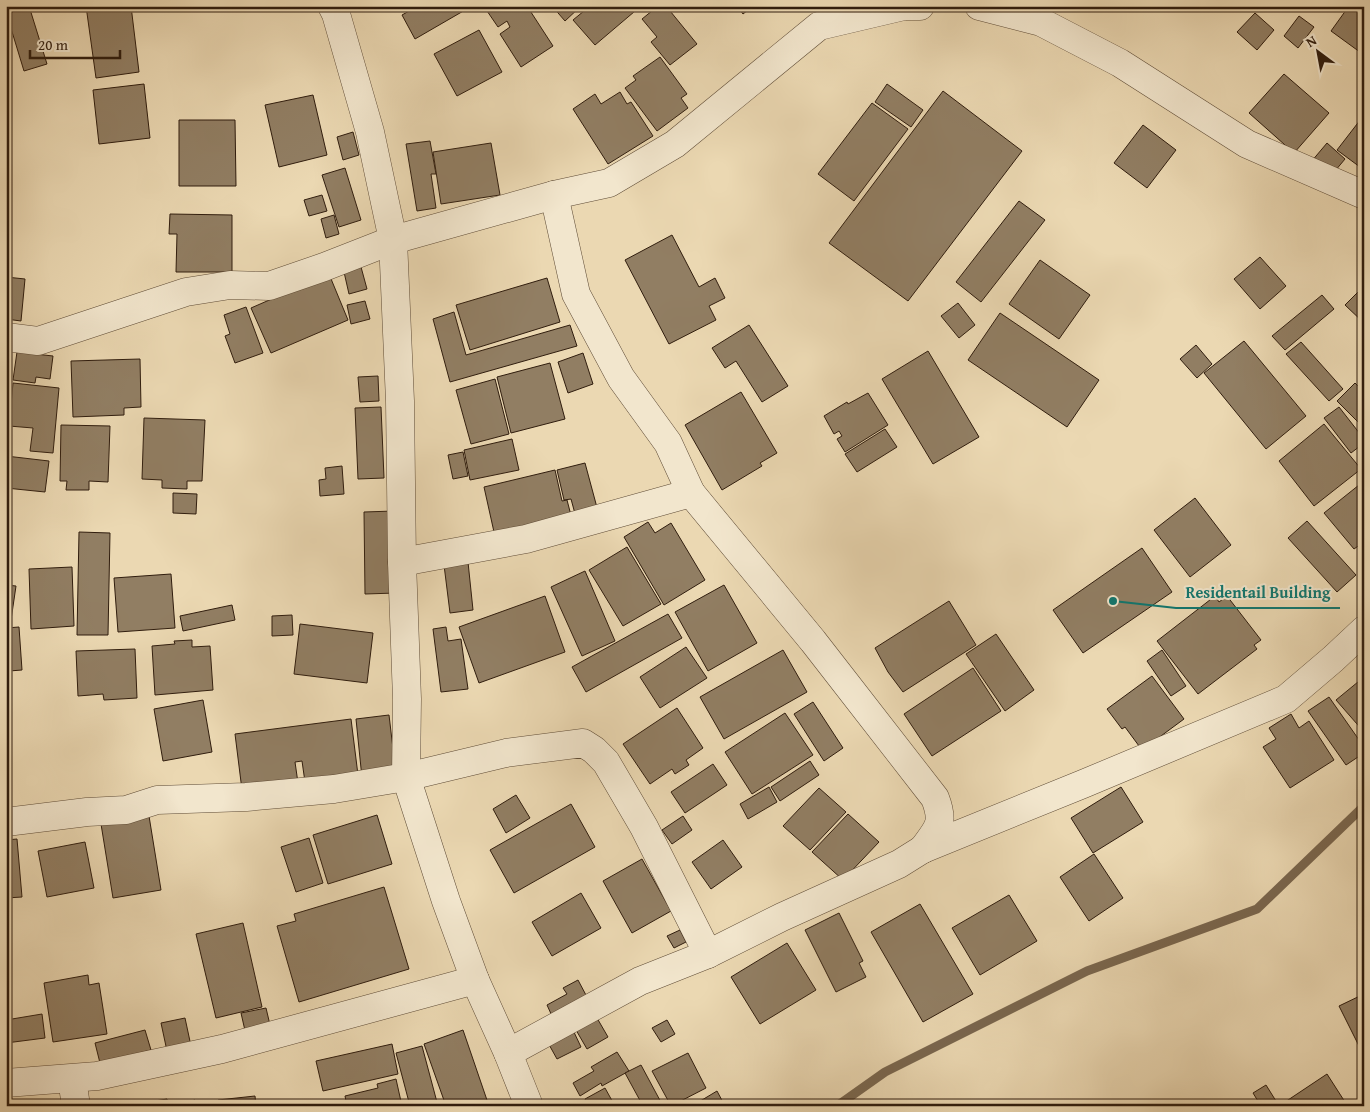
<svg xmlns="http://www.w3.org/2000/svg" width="1370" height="1112" viewBox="0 0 1370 1112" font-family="'Gentium Book Plus',serif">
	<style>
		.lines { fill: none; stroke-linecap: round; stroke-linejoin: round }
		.stream { stroke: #7a674f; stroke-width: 9 }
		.building { fill: #917e63; stroke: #301d0e }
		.minor-casing { stroke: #5f4c37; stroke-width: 29 }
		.tertiary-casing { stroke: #5f4c37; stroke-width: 29 }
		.minor { stroke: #f2e6cd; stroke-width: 28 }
		.tertiary { stroke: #f2e6cd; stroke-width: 28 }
		.leader { fill: none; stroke: #0f766e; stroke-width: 2 }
		.callout-dot { fill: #0f766e; stroke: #f2e6cd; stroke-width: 2 }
		.callout-label { font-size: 16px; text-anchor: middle; font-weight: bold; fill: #0f766e; stroke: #f2e6cd; stroke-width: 4; stroke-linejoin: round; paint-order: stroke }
	</style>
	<rect width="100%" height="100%" fill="#ebd8b2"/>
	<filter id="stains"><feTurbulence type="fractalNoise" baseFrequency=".004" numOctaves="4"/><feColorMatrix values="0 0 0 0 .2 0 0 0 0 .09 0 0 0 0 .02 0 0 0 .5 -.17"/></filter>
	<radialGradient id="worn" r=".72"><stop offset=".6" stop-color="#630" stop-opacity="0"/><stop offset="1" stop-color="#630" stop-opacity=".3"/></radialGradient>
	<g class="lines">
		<path class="stream" d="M837,1106L885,1072L1087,971L1257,909L1364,806"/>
	</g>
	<g class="building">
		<path d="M6,6H29L47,64L24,71L6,12Z"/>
		<path d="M86,6H131L139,72L96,78Z"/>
		<path d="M418,6H472L415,39L402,15Z"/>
		<path d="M487,6H527L553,46L521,67L500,34L510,27L507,21L498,27L485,8Z"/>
		<path d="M552,6H581L565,21Z"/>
		<path d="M590,6H641L595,45L573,20Z"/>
		<path d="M658,6H666L697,44L670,65L651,42L657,37L642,19Z"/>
		<path d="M737,6H753L743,14Z"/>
		<path d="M1349,6H1364V55L1331,31Z"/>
		<path d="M1255,13L1274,30L1257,50L1237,32Z"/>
		<path d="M1299,16L1314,27L1298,48L1284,36Z"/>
		<path d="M479,30L502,72L457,96L434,54Z"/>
		<path d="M660,57L687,94L681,98L688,108L657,131L625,88L636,80L633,76Z"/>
		<path d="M1284,74L1329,113L1294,153L1249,113Z"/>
		<path d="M144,84L150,138L99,144L93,90Z"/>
		<path d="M887,84L923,110L911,127L875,102Z"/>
		<path d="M943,91L1022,151L908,301L829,243Z"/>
		<path d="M620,92L627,104L631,102L653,136L608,164L573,109L595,94L601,104Z"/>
		<path d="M313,95L327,155L279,167L265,105Z"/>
		<path d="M872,103L908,129L854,201L818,174Z"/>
		<path d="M1364,115V170L1337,150Z"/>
		<path d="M179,120H235L236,186H179Z"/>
		<path d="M1143,125L1176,150L1147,188L1114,163Z"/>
		<path d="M353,132L359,155L343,160L337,137Z"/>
		<path d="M430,141L436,174H431L436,208L417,211L406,144Z"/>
		<path d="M491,143L500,195L441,204L433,152Z"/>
		<path d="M1327,143L1345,159L1330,177L1311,162Z"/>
		<path d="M345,168L361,220L339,227L322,175Z"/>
		<path d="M322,195L327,211L309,216L304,200Z"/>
		<path d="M1019,201L1045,220L981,302L956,282Z"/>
		<path d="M170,214L232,215V272H176L177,234H169Z"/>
		<path d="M334,215L339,234L326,238L321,219Z"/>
		<path d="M672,235L699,287L715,278L725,298L709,306L716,320L669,344L625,260Z"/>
		<path d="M1260,257L1286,286L1260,309L1234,279Z"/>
		<path d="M1040,260L1090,295L1059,339L1009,304Z"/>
		<path d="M361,267L367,289L349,294L344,272Z"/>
		<path d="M329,274L348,320L271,353L251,308Z"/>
		<path d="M6,277L25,279L21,321L6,319Z"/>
		<path d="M547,278L560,322L470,350L456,305Z"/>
		<path d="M1364,286V323L1345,305Z"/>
		<path d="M1322,295L1334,309L1285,350L1272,336Z"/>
		<path d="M365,301L370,319L351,324L347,305Z"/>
		<path d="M958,303L975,325L959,338L941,316Z"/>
		<path d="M246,307L263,353L235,363L225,336L230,334L224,315Z"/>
		<path d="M454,312L466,355L570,325L577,346L450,382L433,319Z"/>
		<path d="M1000,313L1099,380L1067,427L968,360Z"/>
		<path d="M749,325L788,386L762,402L736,361L725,368L712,348Z"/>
		<path d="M1244,341L1306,416L1266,449L1204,373Z"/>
		<path d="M1301,342L1343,389L1329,401L1286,354Z"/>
		<path d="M1196,345L1212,364L1197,378L1180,359Z"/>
		<path d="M928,351L979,437L933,464L882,379Z"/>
		<path d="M17,352L53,356L50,379L36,377L35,383L13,380Z"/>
		<path d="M583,353L593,384L568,393L558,362Z"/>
		<path d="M140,359L141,407L124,408V415L73,417L71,361Z"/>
		<path d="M550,363L565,419L511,433L497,377Z"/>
		<path d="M378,376L379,401L360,402L358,377Z"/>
		<path d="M495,379L509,434L471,444L456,390Z"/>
		<path d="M13,383L59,388L53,453L30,451L33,428L9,426Z"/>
		<path d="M1355,383L1364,392V428L1337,401Z"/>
		<path d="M741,392L777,453L760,463L762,466L722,490L685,425Z"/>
		<path d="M868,393L888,425L845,452L837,439L842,436L839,431L834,434L824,416L847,402L848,404Z"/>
		<path d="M381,407L384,478L358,479L355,408Z"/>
		<path d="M1339,407L1364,439V443L1351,453L1324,418Z"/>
		<path d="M144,418L205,420L202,481H187V489L162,488V480L142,479Z"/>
		<path d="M1324,424L1361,469L1314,506L1279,461Z"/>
		<path d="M61,425L110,426L108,482L89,481V490H66L67,481H60Z"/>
		<path d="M885,429L897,447L857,472L845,454Z"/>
		<path d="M512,439L519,470L470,480L464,450Z"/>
		<path d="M463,452L468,476L453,479L448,455Z"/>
		<path d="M6,456L49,461L45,492L6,488Z"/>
		<path d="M585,463L599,515L577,521L571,499L564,500L557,470Z"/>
		<path d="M342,466L344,494L320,496L319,480L326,479L325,468Z"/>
		<path d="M555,470L562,501L567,500L573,523L496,541L484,487Z"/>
		<path d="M1364,481V542L1354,549L1324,513Z"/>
		<path d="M173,493L197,494L196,514L173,513Z"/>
		<path d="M1195,498L1231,545L1190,577L1154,530Z"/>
		<path d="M394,511L396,593L365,594L364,512Z"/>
		<path d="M1307,521L1356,575L1337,592L1288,538Z"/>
		<path d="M648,522L655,533L671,523L705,580L664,605L624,537Z"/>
		<path d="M79,532L110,533L108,635H77Z"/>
		<path d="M627,547L661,604L623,626L589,570Z"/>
		<path d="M1142,548L1172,592L1083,653L1053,610Z"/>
		<path d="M468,562L473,610L450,613L444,565Z"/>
		<path d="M72,567L74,626L31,629L29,569Z"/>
		<path d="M585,571L615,641L582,656L551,587Z"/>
		<path d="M171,574L175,628L118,632L114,578Z"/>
		<path d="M6,585L16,586L11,620H7L6,626Z"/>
		<path d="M724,585L757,643L708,671L675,612Z"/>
		<path d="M545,596L565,652L479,683L459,627Z"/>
		<path d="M1215,596L1219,602L1227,596L1261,640L1254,645L1257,649L1198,694L1157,641Z"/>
		<path d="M949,601L976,645L903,692L888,672L875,648Z"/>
		<path d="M232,605L235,620L183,631L180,616Z"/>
		<path d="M668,614L682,638L586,692L572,667Z"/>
		<path d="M292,615L293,635L272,636V616Z"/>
		<path d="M300,624L373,633L367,683L294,674Z"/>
		<path d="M19,627L22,670L9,671L6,628Z"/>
		<path d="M446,627L448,641L461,639L468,689L441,692L433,629Z"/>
		<path d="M996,634L1034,690L1005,711L966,654Z"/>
		<path d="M192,640V647L210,646L213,690L155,695L152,646L175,644L174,641Z"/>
		<path d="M686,647L707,678L660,708L640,677Z"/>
		<path d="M135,649L137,698L104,700L103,694L78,696L76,651Z"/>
		<path d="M783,650L807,692L724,739L700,697Z"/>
		<path d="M1162,650L1186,686L1171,696L1147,661Z"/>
		<path d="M973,668L1001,711L932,756L904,714Z"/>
		<path d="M1152,676L1184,719L1142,750L1125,727L1122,729L1107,709Z"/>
		<path d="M1364,677V732L1336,700Z"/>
		<path d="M1329,697L1364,747V753L1346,765L1308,711Z"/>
		<path d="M203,700L212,752L163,761L154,709Z"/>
		<path d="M813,702L843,748L824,761L794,714Z"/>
		<path d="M677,708L703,748L686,760L689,765L675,774L672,769L650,784L623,744Z"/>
		<path d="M785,713L813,755L752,794L725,752Z"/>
		<path d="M1291,714L1299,728L1309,721L1334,760L1290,788L1263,747L1276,739L1269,728Z"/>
		<path d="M389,715L396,774L362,778L356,719Z"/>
		<path d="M351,719L358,775L305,782L302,761L295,762L298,783L242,790L235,734Z"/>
		<path d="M810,761L819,775L780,801L771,787Z"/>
		<path d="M713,764L727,785L685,813L671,792Z"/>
		<path d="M769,787L777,802L748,819L740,804Z"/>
		<path d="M1121,787L1143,822L1093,853L1071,818Z"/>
		<path d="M819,788L846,812L810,850L783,826Z"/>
		<path d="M516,795L530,818L506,833L493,809Z"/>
		<path d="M571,804L595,847L514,893L490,850Z"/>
		<path d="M848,814L879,842L843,880L812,852Z"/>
		<path d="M377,815L392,864L328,884L313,835Z"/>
		<path d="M149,816L161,890L113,898L101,824Z"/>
		<path d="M683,816L692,830L672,844L662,830Z"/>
		<path d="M309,838L323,883L296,892L281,847Z"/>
		<path d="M17,839L22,897L6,898V840Z"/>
		<path d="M723,840L742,867L711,889L692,862Z"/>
		<path d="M85,842L94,888L47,897L38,851Z"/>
		<path d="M1094,854L1123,898L1089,921L1060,877Z"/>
		<path d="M642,859L671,911L632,933L603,881Z"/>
		<path d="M384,887L409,969L299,1002L277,926L296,921L294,914Z"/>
		<path d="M581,893L601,928L552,956L532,922Z"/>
		<path d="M1009,895L1037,941L980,975L952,928Z"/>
		<path d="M920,904L973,994L923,1022L871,932Z"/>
		<path d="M839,913L863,961L859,963L866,977L836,992L805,930Z"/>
		<path d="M243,923L262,1007L216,1018L196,934Z"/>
		<path d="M680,930L686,942L674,948L667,936Z"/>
		<path d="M787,943L816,990L760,1024L731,977Z"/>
		<path d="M88,975L89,985L99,983L107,1034L53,1042L44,983Z"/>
		<path d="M578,980L587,997L552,1016L547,1005L567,994L563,988Z"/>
		<path d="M1364,994V1056L1339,1006Z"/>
		<path d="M266,1008L271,1029L246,1035L241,1013Z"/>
		<path d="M42,1014L45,1038L6,1043V1020Z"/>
		<path d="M185,1018L191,1046L167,1051L161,1023Z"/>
		<path d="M597,1018L608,1037L587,1049L576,1030Z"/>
		<path d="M667,1020L675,1034L661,1042L652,1028Z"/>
		<path d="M572,1028L581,1047L557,1059L547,1041Z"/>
		<path d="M145,1030L151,1050L100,1063L95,1043Z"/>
		<path d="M463,1030L489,1106H446L424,1044Z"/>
		<path d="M392,1044L398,1074L323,1091L316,1061Z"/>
		<path d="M422,1046L438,1106H410L396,1053Z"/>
		<path d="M617,1052L629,1071L602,1086L601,1083L580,1096L573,1083L594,1071L591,1067Z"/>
		<path d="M688,1053L706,1088L671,1106L652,1071Z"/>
		<path d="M641,1065L663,1106H643L625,1073Z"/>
		<path d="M1327,1074L1345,1102L1342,1104L1344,1106H1279Z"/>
		<path d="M396,1079L402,1106H347L345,1096L378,1088L377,1084Z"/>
		<path d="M1266,1085L1276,1101L1270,1106H1261L1253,1093Z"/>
		<path d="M605,1088L615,1106H588L585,1099Z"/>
		<path d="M717,1091L725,1106H692Z"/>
		<path d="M255,1096L256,1106H219L218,1100Z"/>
		<path d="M167,1099L168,1106H124Z"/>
		<path d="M195,1100L197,1106H172Z"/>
	</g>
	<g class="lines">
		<g class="minor-casing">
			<g id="minor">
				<path d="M979,6L1041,22L1120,63L1247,144L1364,195"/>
				<path d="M554,195L576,294L621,378L668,443L691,493L813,641L935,798C945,824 938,828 923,849"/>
				<path d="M6,337L38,341L186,292L230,285L269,286L324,267L393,240L554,195L609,183L675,144L819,26L904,6H920"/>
				<path d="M402,562L526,539L691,493"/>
				<path d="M6,822L87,812L126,810L157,800L246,797L334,789L406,777L506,753L583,743L594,750L606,762L644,827L708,954"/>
				<path d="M508,1053L640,981L708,954L782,917L899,864L923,849L1083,784L1286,699L1333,659L1364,630"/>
				<path d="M72,1079L76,1106"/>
				<path d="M6,1083L97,1076L222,1049L475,980"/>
			</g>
		</g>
		<g class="tertiary-casing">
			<path id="tertiary" d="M332,6L336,14L370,132L393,240L400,401L402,562L407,699L406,777L446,901L475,980L508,1053L529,1106"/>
		</g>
		<use href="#minor" class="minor"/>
		<use href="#tertiary" class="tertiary"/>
	</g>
	<path class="leader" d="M1113 601L1176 608H1340"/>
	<circle class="callout-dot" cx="1113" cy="601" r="5"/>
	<g class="callout-label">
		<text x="1258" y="598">Residentail Building</text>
	</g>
	<rect width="1370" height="1112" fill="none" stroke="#ebd8b2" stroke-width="25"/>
	<rect x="8" y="8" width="1355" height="1097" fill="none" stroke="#301d0e" stroke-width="2.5"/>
	<rect x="12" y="12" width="1345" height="1087" fill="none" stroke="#301d0e"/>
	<g transform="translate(1318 52) rotate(328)" stroke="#f2e6cd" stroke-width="4" paint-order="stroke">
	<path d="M0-4L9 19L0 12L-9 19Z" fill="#301d0e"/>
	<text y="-8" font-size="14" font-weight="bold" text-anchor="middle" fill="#301d0e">N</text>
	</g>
	<path d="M30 50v8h90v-8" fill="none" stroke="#301d0e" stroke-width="2.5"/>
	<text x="38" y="50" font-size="15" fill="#301d0e" stroke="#f2e6cd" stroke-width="4" paint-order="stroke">20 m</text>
	<rect width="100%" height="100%" filter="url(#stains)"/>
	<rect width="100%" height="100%" fill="url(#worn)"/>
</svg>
